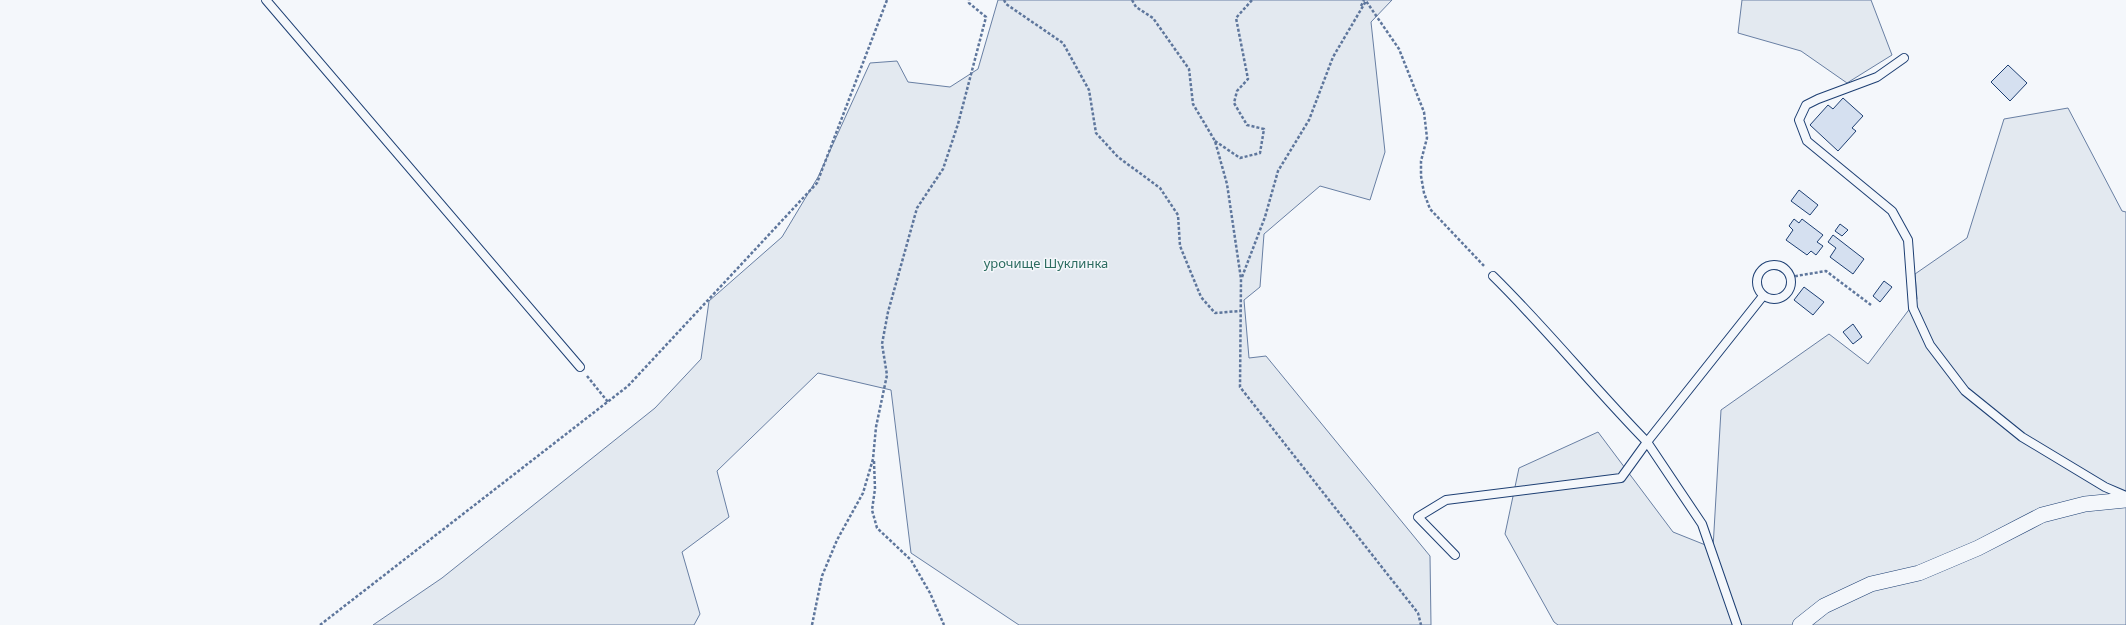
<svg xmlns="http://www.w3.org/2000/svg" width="2126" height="625" viewBox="0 0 2126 625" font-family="'Noto Sans',sans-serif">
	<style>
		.green { fill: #e3e9f0; stroke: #687fa3 }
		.building { fill: #d5e0f0; stroke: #1d3f73 }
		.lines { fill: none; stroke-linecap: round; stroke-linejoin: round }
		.service-casing { stroke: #1d3f73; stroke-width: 10 }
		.minor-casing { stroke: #1d3f73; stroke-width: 16 }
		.path { stroke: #5e769c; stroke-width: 2.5; stroke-dasharray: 3 2; stroke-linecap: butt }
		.service { stroke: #f4f7fb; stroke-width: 8 }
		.minor { stroke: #f4f7fb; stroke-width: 15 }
		.labels { text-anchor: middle; stroke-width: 3; stroke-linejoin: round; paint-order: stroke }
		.park-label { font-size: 13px; fill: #2c6c60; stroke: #f4f7fb }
	</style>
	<rect width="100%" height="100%" fill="#f4f7fb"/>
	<g class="green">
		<path d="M998,0H1392L1371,22L1385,152L1370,200L1320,186L1264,234L1260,287L1244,300L1249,358L1266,356L1430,556L1431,625H1019L911,553L891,390L818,373L717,471L729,517L682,552L700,614L694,625H373L442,578L655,408L701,359L709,301L782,237L818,177L870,63L897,61L908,82L950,87L978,69Z"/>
		<path d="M1742,0H1871L1892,55L1847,83L1801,51L1738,33Z"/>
		<path d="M2068,108L2122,211L2126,212V625H1558L1554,622L1505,534L1519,468L1598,432L1673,532L1713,548L1721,410L1829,334L1868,364L1917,299L1915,274L1967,238L2004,119Z"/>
	</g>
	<g class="building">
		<path d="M2008,65L2027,83L2010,101L1991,82Z"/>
		<path d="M1843,98L1863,116L1852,128L1856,131L1838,151L1810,125L1828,105L1833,109Z"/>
		<path d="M1799,190L1818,205L1810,215L1791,201Z"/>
		<path d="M1794,219L1799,223L1802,219L1823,235L1817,242L1823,246L1816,255L1811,251L1807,255L1786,240L1793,230L1789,226Z"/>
		<path d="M1840,224L1848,230L1842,236L1835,231Z"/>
		<path d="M1833,235L1864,259L1853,274L1830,257L1836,248L1828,242Z"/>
		<path d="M1884,281L1892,287L1880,302L1873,296Z"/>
		<path d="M1804,287L1824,302L1813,315L1794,300Z"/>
		<path d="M1853,324L1862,337L1853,344L1843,332Z"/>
	</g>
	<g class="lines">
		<g class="service-casing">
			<g id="service">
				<path d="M266,0L580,367"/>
				<path d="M1904,58L1877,77L1818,99L1806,105L1799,120L1807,141L1892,211L1908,240L1913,308L1930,345L1965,391L2022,437L2105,487L2126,496"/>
				<circle cx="1774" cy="282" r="17"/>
				<path d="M1455,555L1418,517L1446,500L1621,478L1647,442C1594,388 1547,329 1493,276"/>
				<path d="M1737,625L1702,524L1647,442L1763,296"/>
			</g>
		</g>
		<g class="minor-casing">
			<path id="minor" d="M1800,625L1824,606L1871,584L1919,573L1978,548L2042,515L2085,504L2126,500"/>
		</g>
		<g class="path">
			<path d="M1004,0L1006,4L1063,43L1089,90L1096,133L1118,157L1160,188L1178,215L1180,246L1201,297L1215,313L1240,311"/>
			<path d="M1132,0L1136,7L1153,18L1189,69L1193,104L1215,141L1227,184L1241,279L1240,387L1418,613L1421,625"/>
			<path d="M1361,6L1364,0"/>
			<path d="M1215,141L1240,158L1260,153L1264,129L1247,125L1234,103L1237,91L1248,79L1236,18L1252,0"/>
			<path d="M1242,277L1265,217L1278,171L1309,120L1333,57L1366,1L1399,49L1424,112L1427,138L1421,161V176L1424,193L1430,209L1485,267"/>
			<path d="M1790,277L1826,271L1871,305"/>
			<path d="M587,376L608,402"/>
			<path d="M874,461L875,489L872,510L877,528L911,560L930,593L944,625"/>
			<path d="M320,625L628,386L817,183L887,0"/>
			<path d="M812,625L822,576L837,540L863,493L873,459L876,427L887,375L882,344L888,312L917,208L943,169L958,124L986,17L969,3V0"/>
		</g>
		<use href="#service" class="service"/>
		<use href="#minor" class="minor"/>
	</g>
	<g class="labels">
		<g class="park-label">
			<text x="1046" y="268">урочище Шуклинка</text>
		</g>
	</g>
</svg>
